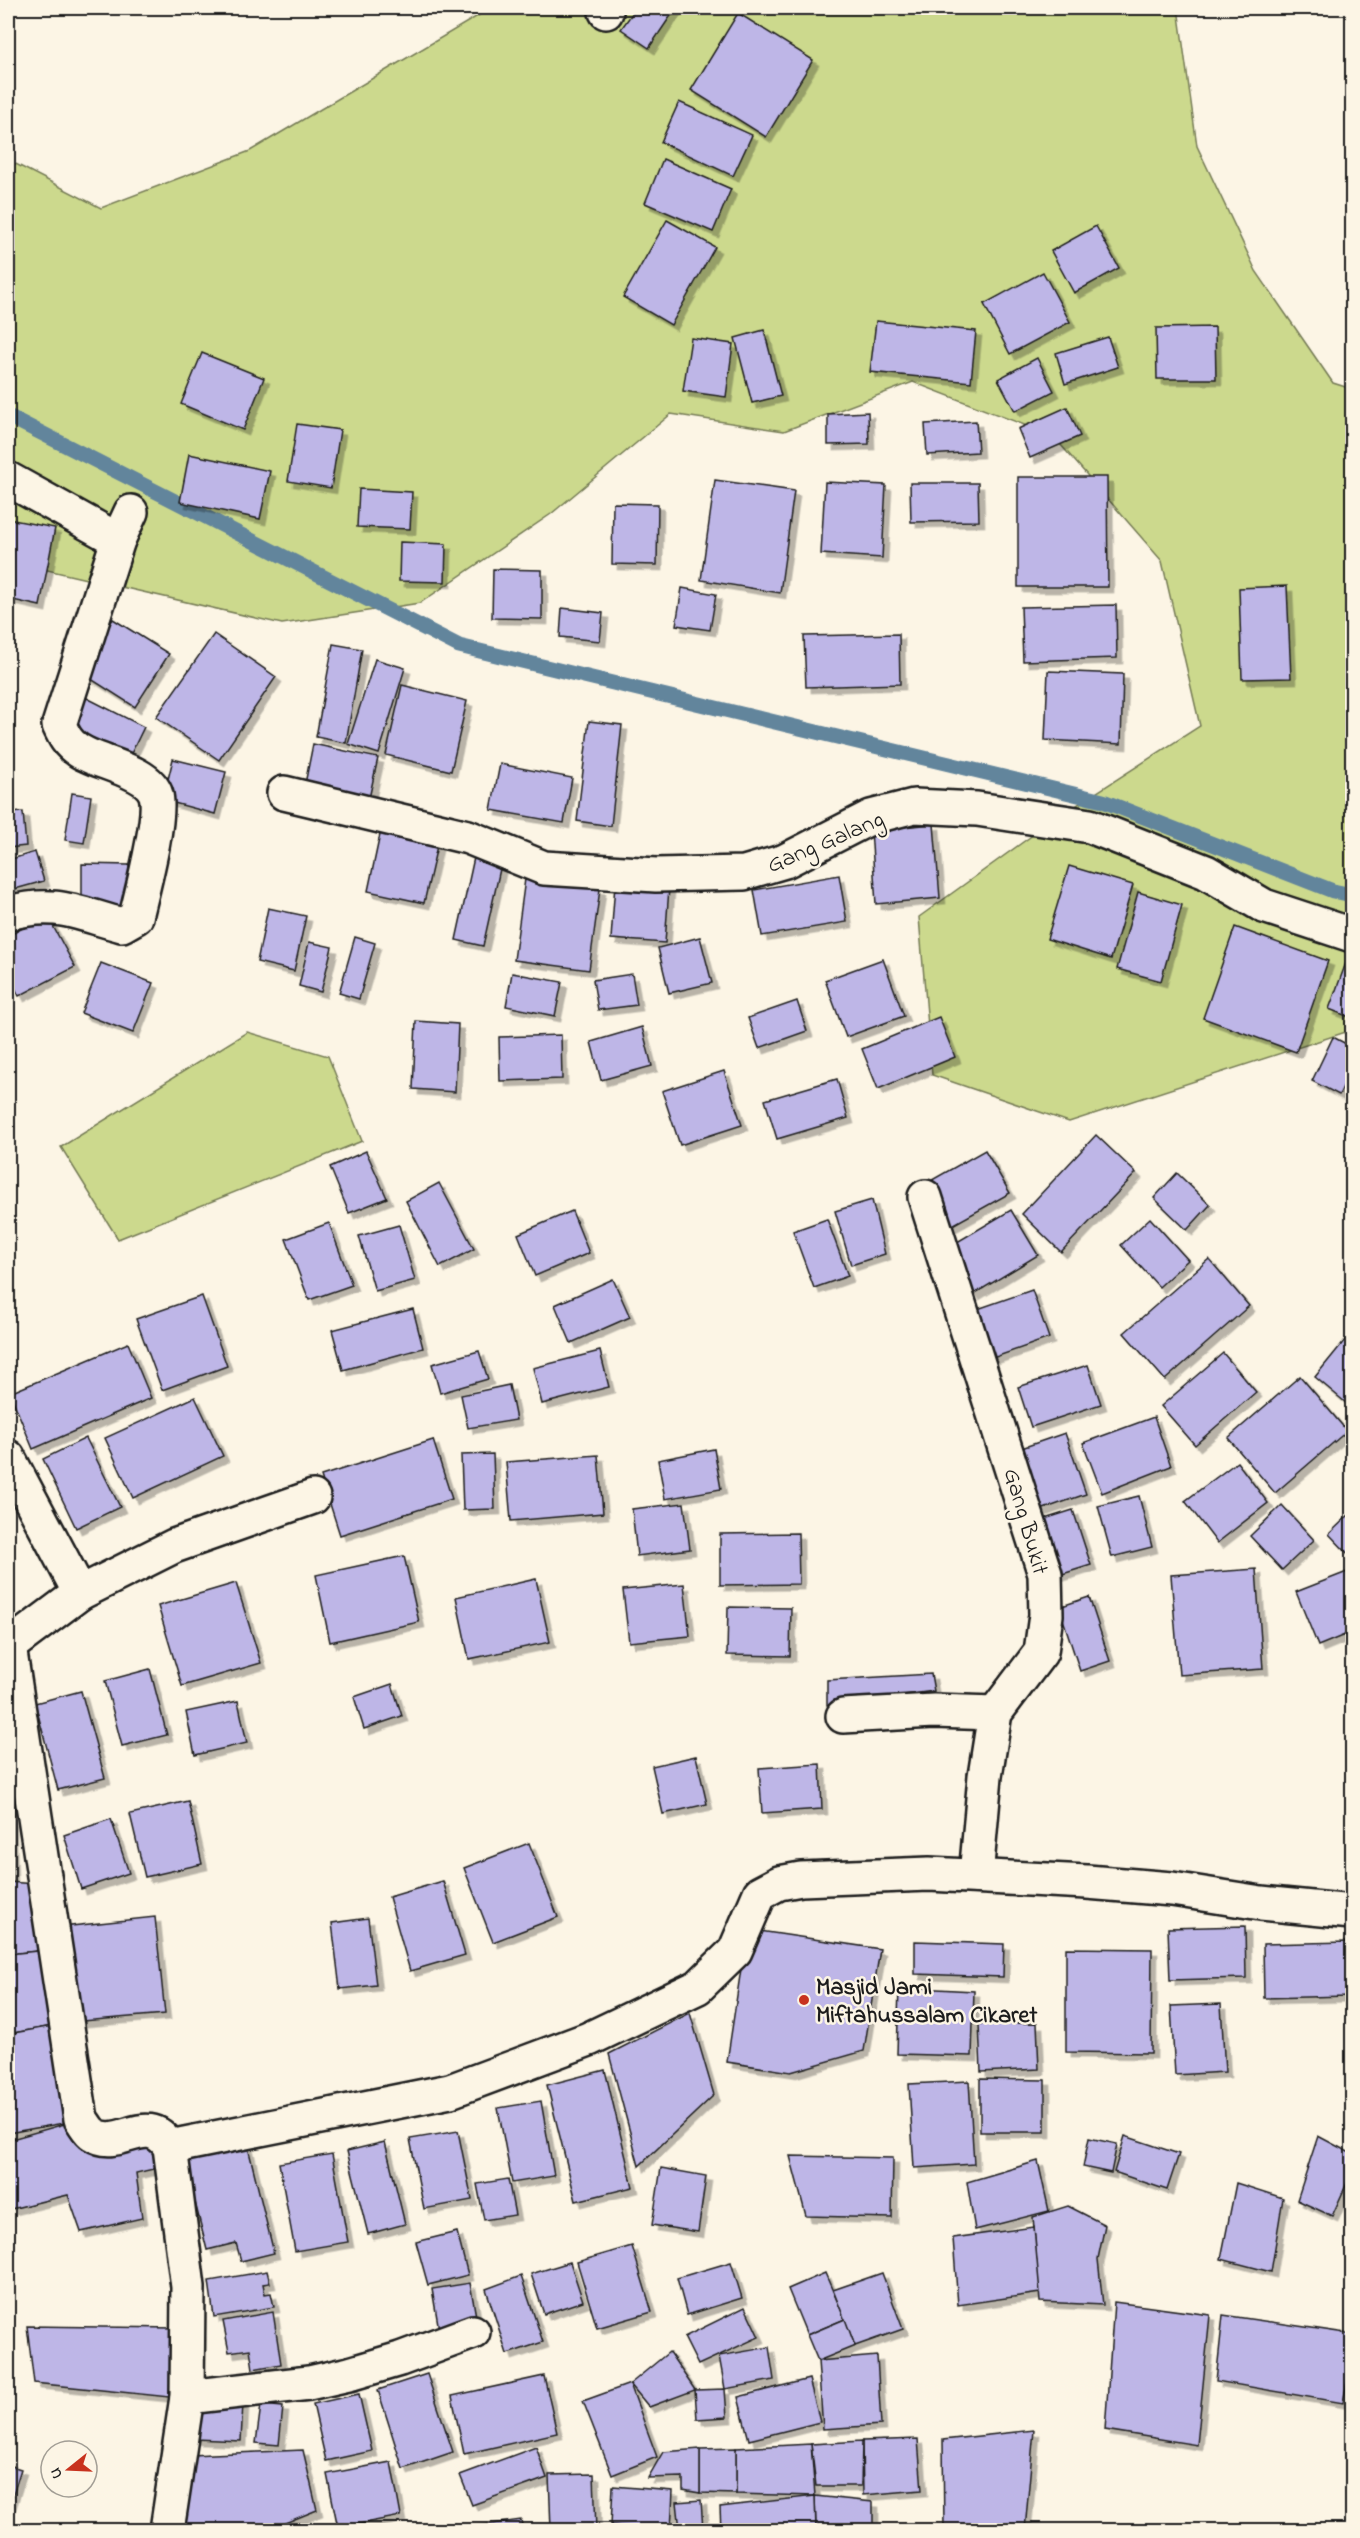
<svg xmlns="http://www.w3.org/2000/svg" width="1360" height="2538" viewBox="0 0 1360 2538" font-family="'Indie Flower',sans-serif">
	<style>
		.green { fill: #ccd98d; stroke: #747a54; stroke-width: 1.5 }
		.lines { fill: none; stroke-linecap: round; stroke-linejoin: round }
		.stream { stroke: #62859c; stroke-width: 15 }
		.building { fill: #beb6e7; stroke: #1c1c1c; stroke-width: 1.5; filter: url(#shadow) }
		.minor-casing { stroke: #1c1c1c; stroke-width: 38 }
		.minor { stroke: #fcf5e5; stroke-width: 33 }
		.poi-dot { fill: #c8321e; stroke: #fcf5e5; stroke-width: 2 }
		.labels { text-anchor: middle; stroke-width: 5; stroke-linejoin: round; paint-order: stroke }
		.street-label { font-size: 24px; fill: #1c1c1c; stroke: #fcf5e5 }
		.poi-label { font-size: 24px; font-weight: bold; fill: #1c1c1c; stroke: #fcf5e5; text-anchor: start }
	</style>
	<defs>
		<filter id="shadow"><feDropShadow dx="5.5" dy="5.5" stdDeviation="0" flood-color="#0004"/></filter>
	</defs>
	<rect width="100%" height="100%" fill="#fcf5e5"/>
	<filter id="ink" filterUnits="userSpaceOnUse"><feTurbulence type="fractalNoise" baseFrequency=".0167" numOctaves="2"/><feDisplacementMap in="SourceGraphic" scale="12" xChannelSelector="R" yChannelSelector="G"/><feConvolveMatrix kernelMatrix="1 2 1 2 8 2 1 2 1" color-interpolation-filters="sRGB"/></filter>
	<g filter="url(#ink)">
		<g class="green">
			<path d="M491,8H1178L1197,146L1256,271L1333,383L1352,389V1030L1069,1122L932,1075L919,917L1055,819L1200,726L1162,561L1053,436L913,382L784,431L671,414L551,514L420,603L282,624L8,561V160L101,208L250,151Z"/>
			<path d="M247,1032L328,1056L362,1141L118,1239L61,1147Z"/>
		</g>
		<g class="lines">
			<path class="stream" d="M8,416L459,646L1103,801L1333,891L1352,895"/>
		</g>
		<g class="building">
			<path d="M636,8H676L649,48L621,29Z"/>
			<path d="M738,13L813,60L766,137L691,90Z"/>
			<path d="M679,102L752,135L733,176L661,142Z"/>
			<path d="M663,159L731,189L713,232L645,203Z"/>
			<path d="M667,220L715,247L671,325L623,297Z"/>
			<path d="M1096,226L1119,268L1074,293L1051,251Z"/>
			<path d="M1043,272L1070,322L1010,354L984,304Z"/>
			<path d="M876,321L976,331L971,382L870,372Z"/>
			<path d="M1215,327L1216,379H1157L1156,328Z"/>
			<path d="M764,330L781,396L752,403L735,338Z"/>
			<path d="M1108,337L1118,367L1065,384L1056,353Z"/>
			<path d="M691,338L733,344L726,397L683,391Z"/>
			<path d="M202,353L264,378L243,430L181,404Z"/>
			<path d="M1037,358L1054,391L1015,411L998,379Z"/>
			<path d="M1067,407L1080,436L1030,458L1018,429Z"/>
			<path d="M868,412L869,444L828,445V414Z"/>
			<path d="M976,421L978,452L927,455L925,424Z"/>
			<path d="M297,424L340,430L331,488L288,481Z"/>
			<path d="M189,454L270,471L260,519L180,502Z"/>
			<path d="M1018,477H1107L1108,587H1018Z"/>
			<path d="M715,480L794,491L780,593L701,580Z"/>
			<path d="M825,482L886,485L882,558L821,554Z"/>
			<path d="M910,483H978L979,521L911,522Z"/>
			<path d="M359,489L412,492L410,529L357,527Z"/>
			<path d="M613,503L658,504L657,565L612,564Z"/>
			<path d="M8,519L55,528L40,606L8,599Z"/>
			<path d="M400,542L446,544L445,582L399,581Z"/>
			<path d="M493,569L542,570V619L492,618Z"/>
			<path d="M1287,586L1291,678L1242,679L1239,588Z"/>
			<path d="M682,588L716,594L710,630L676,625Z"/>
			<path d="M1116,605L1117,658L1023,661L1021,607Z"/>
			<path d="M562,608L603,613L600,641L560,637Z"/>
			<path d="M113,619L169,654L135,707L80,672Z"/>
			<path d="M214,634L276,677L219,760L156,717Z"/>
			<path d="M899,634L900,684L806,687L804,636Z"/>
			<path d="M333,644L362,649L346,743L316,737Z"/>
			<path d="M375,659L405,668L379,754L348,744Z"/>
			<path d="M1048,671L1123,674L1121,744L1045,740Z"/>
			<path d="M402,685L467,701L451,771L386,755Z"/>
			<path d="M81,695L144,727L125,766L65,738Z"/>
			<path d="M589,721L622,725L611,826L577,821Z"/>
			<path d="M313,744L378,758L368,803L304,789Z"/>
			<path d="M173,759L226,772L215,814L163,800Z"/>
			<path d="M500,764L572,778L564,823L491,810Z"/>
			<path d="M72,793L91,796L84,843L65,840Z"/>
			<path d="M23,812L26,846L8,848V813Z"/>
			<path d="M934,824L940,898L876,904L871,830Z"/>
			<path d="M382,825L439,837L424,903L368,891Z"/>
			<path d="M35,852L44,881L8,891V860Z"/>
			<path d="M475,853L502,860L483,946L456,940Z"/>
			<path d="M82,864L129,865V907L82,906Z"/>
			<path d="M1069,866L1133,885L1111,959L1047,939Z"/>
			<path d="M839,875L847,922L762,936L754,890Z"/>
			<path d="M525,879L600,889L589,970L514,960Z"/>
			<path d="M615,884L669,888L665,943L611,939Z"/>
			<path d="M1138,892L1182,905L1161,981L1117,969Z"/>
			<path d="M268,908L306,916L294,971L257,962Z"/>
			<path d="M47,915L75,967L19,996L8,974V936Z"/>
			<path d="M1235,927L1328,961L1296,1052L1203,1018Z"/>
			<path d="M355,937L375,943L359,999L339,993Z"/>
			<path d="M700,937L712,983L669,993L658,948Z"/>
			<path d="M309,942L332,947L321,992L299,986Z"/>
			<path d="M1350,952L1352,953V1018L1329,1009Z"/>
			<path d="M883,959L904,1016L846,1037L825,980Z"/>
			<path d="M101,963L153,983L133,1033L81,1013Z"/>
			<path d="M512,973L562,982L555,1016L506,1006Z"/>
			<path d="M632,974L637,1005L598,1010L593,980Z"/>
			<path d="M797,1001L807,1031L759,1048L748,1018Z"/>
			<path d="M939,1017L955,1057L878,1089L862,1049Z"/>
			<path d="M416,1021L458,1024L455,1092L413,1089Z"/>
			<path d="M642,1027L652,1066L601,1080L591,1042Z"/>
			<path d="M561,1035L562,1079L500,1081L499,1037Z"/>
			<path d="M1333,1037L1352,1047V1068L1339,1095L1312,1081Z"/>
			<path d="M724,1071L742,1125L680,1145L662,1091Z"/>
			<path d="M837,1079L848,1118L777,1139L765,1100Z"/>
			<path d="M1096,1135L1136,1173L1061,1252L1022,1214Z"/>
			<path d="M985,1150L1010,1193L949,1227L925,1184Z"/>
			<path d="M366,1151L387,1198L349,1213L330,1167Z"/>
			<path d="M1177,1173L1210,1205L1187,1230L1154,1198Z"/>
			<path d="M439,1183L474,1249L440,1267L406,1201Z"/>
			<path d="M872,1200L885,1254L851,1265L835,1211Z"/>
			<path d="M1011,1210L1038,1255L974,1294L947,1248Z"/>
			<path d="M572,1211L589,1253L535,1276L518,1234Z"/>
			<path d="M1150,1218L1188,1260L1159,1287L1121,1245Z"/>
			<path d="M827,1219L848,1276L814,1288L793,1231Z"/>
			<path d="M329,1223L352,1285L309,1300L286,1239Z"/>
			<path d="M399,1225L415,1280L375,1291L359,1236Z"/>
			<path d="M1209,1259L1249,1306L1165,1380L1124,1333Z"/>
			<path d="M613,1279L630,1317L571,1343L555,1305Z"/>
			<path d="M1032,1290L1049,1338L987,1360L969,1312Z"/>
			<path d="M202,1296L227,1366L162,1390L136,1319Z"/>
			<path d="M413,1309L423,1348L343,1370L332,1330Z"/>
			<path d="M1345,1340L1352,1346V1408L1315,1377Z"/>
			<path d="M128,1343L151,1398L33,1449L10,1393Z"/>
			<path d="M479,1351L488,1379L440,1393L432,1364Z"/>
			<path d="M600,1351L609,1387L542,1404L533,1368Z"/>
			<path d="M1223,1353L1256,1392L1195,1445L1161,1406Z"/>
			<path d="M1088,1365L1101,1404L1031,1427L1018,1387Z"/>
			<path d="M1300,1376L1347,1431L1275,1493L1228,1438Z"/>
			<path d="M509,1385L516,1420L468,1428L461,1395Z"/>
			<path d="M195,1397L223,1456L133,1498L105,1438Z"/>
			<path d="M1154,1417L1171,1466L1102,1493L1083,1443Z"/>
			<path d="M1065,1433L1086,1494L1035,1512L1013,1451Z"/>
			<path d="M86,1438L120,1507L76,1528L43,1459Z"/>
			<path d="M433,1440L452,1499L340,1535L321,1476Z"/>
			<path d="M714,1449L721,1489L665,1499L658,1460Z"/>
			<path d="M493,1454L495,1509L463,1510L461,1455Z"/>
			<path d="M598,1455L603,1513L511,1521L506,1462Z"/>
			<path d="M1237,1462L1268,1503L1217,1543L1185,1501Z"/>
			<path d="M1139,1496L1152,1547L1112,1557L1098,1506Z"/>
			<path d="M684,1503L690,1549L637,1556L632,1509Z"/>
			<path d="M1282,1505L1314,1540L1282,1570L1250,1536Z"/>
			<path d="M1073,1510L1091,1565L1053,1577L1035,1522Z"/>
			<path d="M1352,1512V1558L1329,1534Z"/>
			<path d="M798,1533L799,1584L720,1585V1534Z"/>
			<path d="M404,1556L419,1622L330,1642L316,1575Z"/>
			<path d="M1256,1569L1263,1669L1179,1675L1171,1575Z"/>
			<path d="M1347,1572L1352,1586V1632L1318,1646L1296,1592Z"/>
			<path d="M536,1579L550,1642L469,1659L456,1597Z"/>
			<path d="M236,1583L261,1663L182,1686L158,1606Z"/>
			<path d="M684,1584L690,1636L629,1642L623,1590Z"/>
			<path d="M1089,1597L1110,1661L1080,1671L1059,1607Z"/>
			<path d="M728,1607L791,1608L790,1656L727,1655Z"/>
			<path d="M150,1669L167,1735L122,1746L105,1681Z"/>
			<path d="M931,1674L934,1691L827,1705V1680Z"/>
			<path d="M392,1684L402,1716L364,1729L354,1697Z"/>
			<path d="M81,1691L105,1778L58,1790L35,1703Z"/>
			<path d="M238,1701L247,1743L195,1755L186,1712Z"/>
			<path d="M696,1756L707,1804L663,1814L652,1766Z"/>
			<path d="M820,1764L822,1809L762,1813L759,1768Z"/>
			<path d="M8,1794H10L12,1882H8Z"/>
			<path d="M188,1801L202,1864L145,1877L130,1814Z"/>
			<path d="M111,1819L129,1873L81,1889L64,1835Z"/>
			<path d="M529,1843L558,1917L493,1942L464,1868Z"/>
			<path d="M443,1881L465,1955L410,1971L389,1897Z"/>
			<path d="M8,1882L36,1884L47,1950L8,1954Z"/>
			<path d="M155,1917L165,2014L71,2022L62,1927Z"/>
			<path d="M368,1918L376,1985L340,1989L332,1923Z"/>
			<path d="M1245,1926L1246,1978L1170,1980L1168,1928Z"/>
			<path d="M747,1929L880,1949L864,2051L791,2072L727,2062Z"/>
			<path d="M915,1941L1004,1944L1003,1977L915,1974Z"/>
			<path d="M1348,1942L1349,1996L1264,1998L1263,1944Z"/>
			<path d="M1066,1948L1152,1949L1151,2053L1066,2052Z"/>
			<path d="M47,1950L58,2025L8,2034V1954Z"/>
			<path d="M899,1987L974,1991L972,2056L897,2054Z"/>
			<path d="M1221,2004L1225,2072L1175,2075L1171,2006Z"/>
			<path d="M690,2013L714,2095L639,2166L609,2054Z"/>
			<path d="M1037,2023L1039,2069L981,2072L979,2024Z"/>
			<path d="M58,2025L75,2121L8,2133V2034Z"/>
			<path d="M605,2070L633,2187L576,2201L547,2085Z"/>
			<path d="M980,2079L1045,2080V2132H980Z"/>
			<path d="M969,2081L974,2164L914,2168L909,2084Z"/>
			<path d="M541,2101L554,2176L512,2183L498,2108Z"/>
			<path d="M75,2121L154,2137L162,2167L136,2173L142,2218L81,2232L68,2195L11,2209L8,2196V2140Z"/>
			<path d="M458,2131L472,2200L424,2209L410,2139Z"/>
			<path d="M245,2135L274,2253L241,2261L236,2243L207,2250L182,2150Z"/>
			<path d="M1125,2136L1179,2154L1167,2190L1114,2172Z"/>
			<path d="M1318,2136L1352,2154V2172L1332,2216L1297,2200Z"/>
			<path d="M1089,2138L1117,2144L1111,2173L1083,2167Z"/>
			<path d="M385,2142L405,2224L368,2234L347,2151Z"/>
			<path d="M332,2154L348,2242L295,2251L279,2163Z"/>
			<path d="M790,2156L893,2158L892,2218L806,2216Z"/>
			<path d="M1038,2161L1049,2211L975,2230L967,2182Z"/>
			<path d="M661,2168L706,2176L698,2232L652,2225Z"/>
			<path d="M508,2179L515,2215L484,2220L477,2184Z"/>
			<path d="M1236,2183L1283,2198L1271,2272L1221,2259Z"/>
			<path d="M1068,2206L1105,2225L1098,2259L1103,2305L1040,2302L1033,2217Z"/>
			<path d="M1034,2227L1040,2293L958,2305L953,2238Z"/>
			<path d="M457,2232L468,2275L428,2285L416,2242Z"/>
			<path d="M632,2246L652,2312L597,2328L577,2262Z"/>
			<path d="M570,2262L583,2301L544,2314L531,2274Z"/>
			<path d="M731,2262L742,2298L687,2315L677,2278Z"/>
			<path d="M267,2271L270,2283L263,2284L265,2294L271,2293L274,2307L214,2317L209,2281Z"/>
			<path d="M825,2273L845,2319L807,2335L788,2289Z"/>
			<path d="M882,2273L903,2329L855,2346L833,2290Z"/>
			<path d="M521,2276L543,2342L507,2354L486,2289Z"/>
			<path d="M470,2283L477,2322L439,2330L432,2289Z"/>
			<path d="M1114,2302L1210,2315L1197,2445L1105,2430Z"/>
			<path d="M745,2307L759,2337L698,2365L684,2337Z"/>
			<path d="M273,2312L281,2364L253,2369L250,2349L229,2352L223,2321Z"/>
			<path d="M1223,2315L1352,2334V2355L1343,2403L1216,2381Z"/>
			<path d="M845,2319L855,2346L818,2361L807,2335Z"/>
			<path d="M27,2326L176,2328L169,2397L34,2383Z"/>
			<path d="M769,2347L774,2380L725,2389L719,2356Z"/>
			<path d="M669,2352L695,2390L649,2407L630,2384Z"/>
			<path d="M877,2356L881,2425L823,2429L818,2361Z"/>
			<path d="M427,2374L453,2452L403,2469L378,2390Z"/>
			<path d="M544,2376L557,2433L464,2454L452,2396Z"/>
			<path d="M809,2379L820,2422L749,2440L738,2397Z"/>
			<path d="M630,2384L657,2457L612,2475L583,2401Z"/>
			<path d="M725,2389L727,2417L697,2419L695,2390Z"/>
			<path d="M359,2394L372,2451L326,2461L313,2404Z"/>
			<path d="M196,2401L243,2403L241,2441L194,2439Z"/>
			<path d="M261,2405L283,2407L279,2445L256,2443Z"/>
			<path d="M1034,2430L1025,2530H944L943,2440Z"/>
			<path d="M918,2439L922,2490L863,2495L862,2441Z"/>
			<path d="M862,2441L861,2486H816L811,2444Z"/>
			<path d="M811,2444L815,2496L736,2494V2448Z"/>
			<path d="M536,2447L547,2478L472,2505L460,2475Z"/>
			<path d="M736,2448V2494L700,2493V2449Z"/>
			<path d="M700,2449V2493L683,2490V2477L648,2478L663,2452Z"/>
			<path d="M303,2450L317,2510L268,2530H183L191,2455Z"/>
			<path d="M391,2462L401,2516L338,2528L327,2474Z"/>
			<path d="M8,2465L21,2469L8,2510Z"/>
			<path d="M594,2474L596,2530H551L549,2475Z"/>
			<path d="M613,2486L673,2491L671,2530L611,2525Z"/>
			<path d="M815,2496L873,2502V2530H816Z"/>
			<path d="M815,2496L816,2530H721L720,2507Z"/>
			<path d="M701,2500L703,2530H680L677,2502Z"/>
			<path d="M521,2520L523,2530H470L469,2527Z"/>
		</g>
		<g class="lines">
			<g class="minor-casing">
				<g id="minor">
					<path d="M606,12V8"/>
					<path d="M8,479L118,540"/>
					<path d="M284,793L468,837L544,868L656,875L744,873L785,861L871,817L914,806L977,809L1090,826L1206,872L1264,906L1352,935"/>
					<path d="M8,913C57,900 76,913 122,925L136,917C142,891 162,817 156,795C149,770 96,763 78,750C68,744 64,736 59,725L118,540L131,512"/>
					<path d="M925,1197L1045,1574L1046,1615L1041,1652L995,1713L985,1776L976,1876"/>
					<path d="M8,1457L80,1593"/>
					<path d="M9,1646L81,2119C85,2124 88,2131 93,2134C120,2152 147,2110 170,2147L188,2287L187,2397L167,2530"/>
					<path d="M8,1647L80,1593L174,1546L313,1497"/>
					<path d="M843,1716L934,1711L995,1713"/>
					<path d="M170,2147L450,2091L589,2039L698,1987L735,1951L760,1893L779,1883L801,1879L929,1874L1087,1882L1172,1889L1261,1903L1352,1912"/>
					<path d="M187,2397L309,2383L349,2374L400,2359L473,2332"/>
				</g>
			</g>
			<use href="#minor" class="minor"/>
		</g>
	</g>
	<circle class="poi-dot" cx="804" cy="2000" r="6"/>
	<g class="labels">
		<g class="street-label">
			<text transform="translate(825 841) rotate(-23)" y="8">Gang Galang</text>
			<text transform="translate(1027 1521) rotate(74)" y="8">Gang Bukit</text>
		</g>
		<g class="poi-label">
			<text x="816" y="1994">Masjid Jami<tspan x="816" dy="28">Miftahussalam Cikaret</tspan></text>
		</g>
	</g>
	<rect width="1360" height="2538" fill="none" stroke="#fcf5e5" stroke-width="30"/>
	<rect x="15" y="15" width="1330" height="2508" fill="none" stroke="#1c1c1c" stroke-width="2" filter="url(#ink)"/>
	<g transform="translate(69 2469) rotate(252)"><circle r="28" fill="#fcf5e5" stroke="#a29e95" stroke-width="1.5"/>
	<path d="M0-4.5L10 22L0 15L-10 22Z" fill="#c8321e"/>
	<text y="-9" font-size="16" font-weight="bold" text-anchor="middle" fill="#1c1c1c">U</text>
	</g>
</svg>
